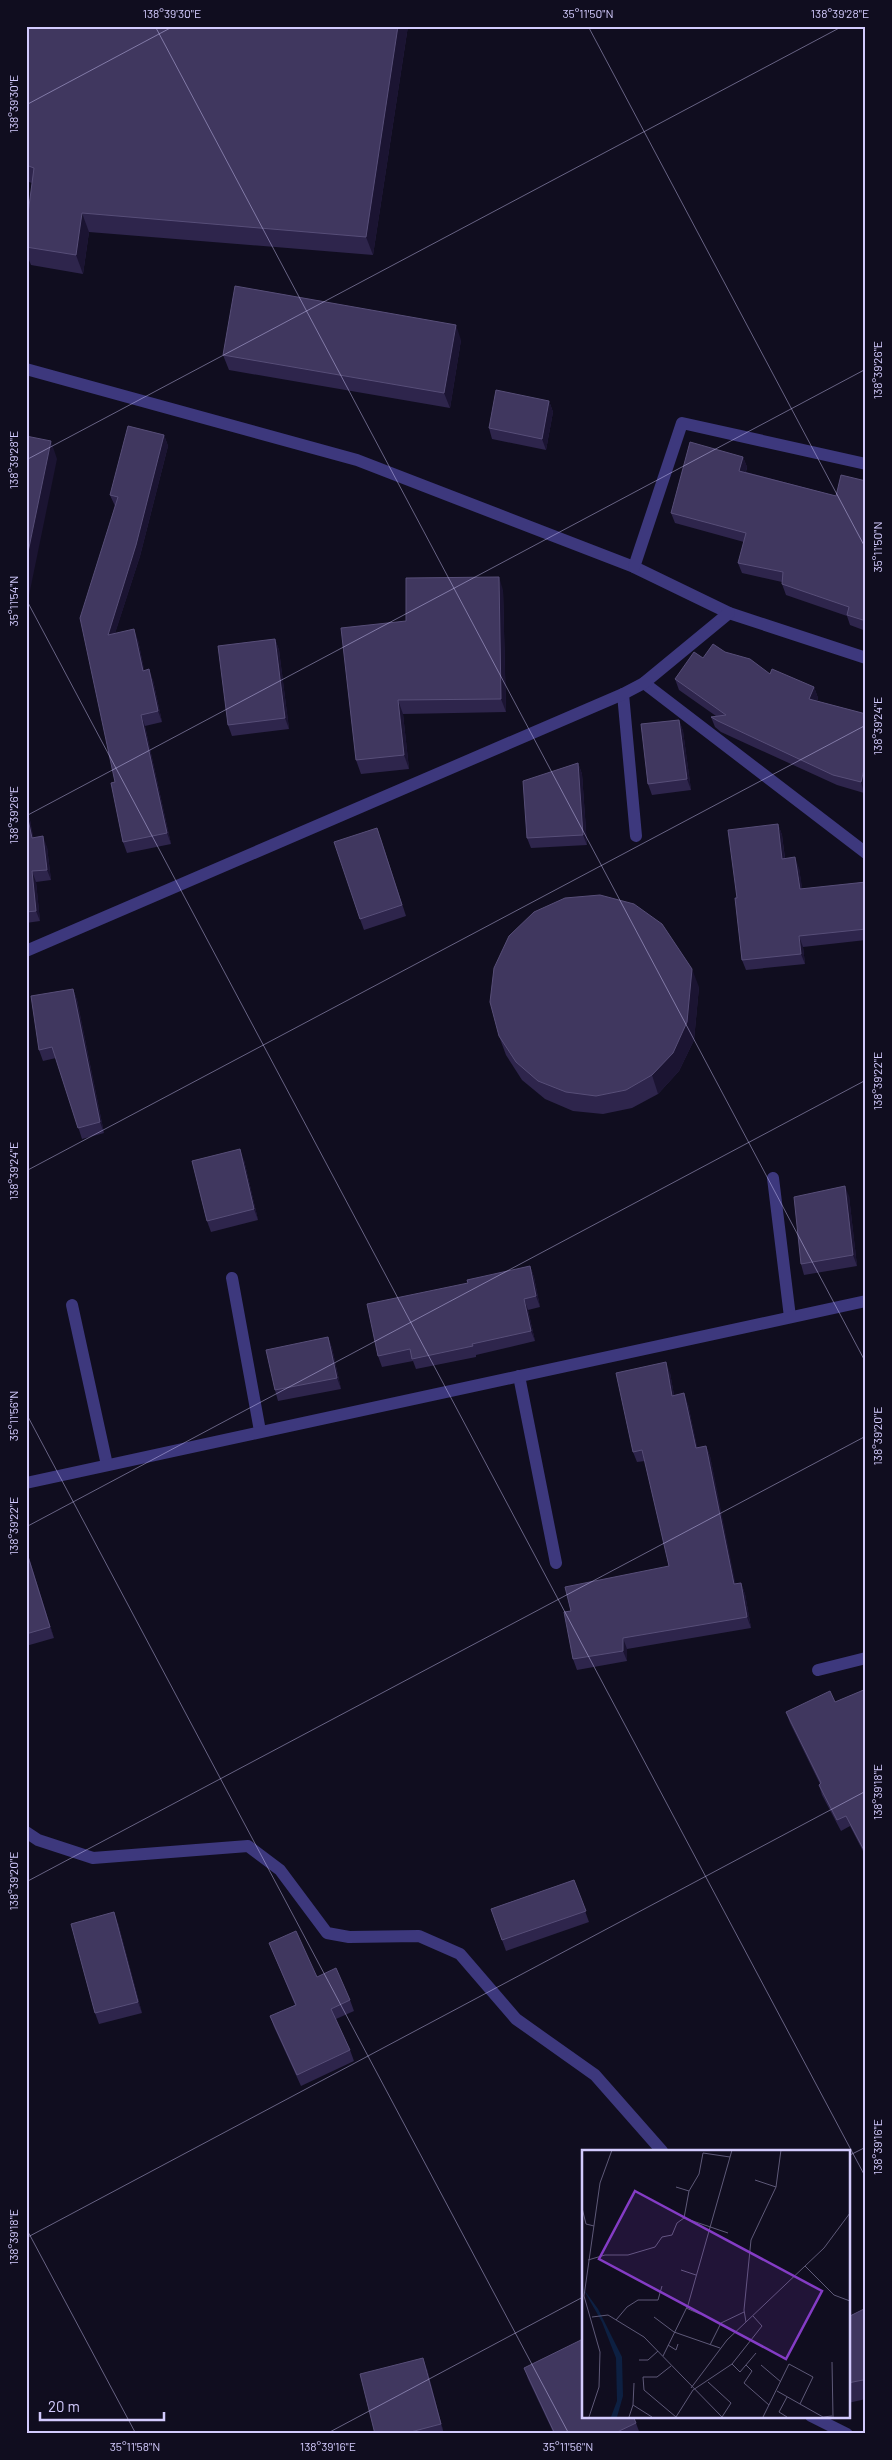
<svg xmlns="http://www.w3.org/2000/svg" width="892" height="2460" viewBox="0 0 892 2460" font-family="Barlow,sans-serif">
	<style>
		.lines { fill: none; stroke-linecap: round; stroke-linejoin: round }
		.street { stroke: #3d387d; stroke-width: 12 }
		.wall { fill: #2e254c }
		.shaded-wall { fill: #1b1432 }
		.building { fill: #40375f; stroke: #574e78 }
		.ticks { fill: none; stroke: #d3cbfe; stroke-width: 1; stroke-opacity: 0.45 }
		.inset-road { fill: none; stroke: #5e5978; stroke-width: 1 }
		.view { fill: #843cc5; fill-opacity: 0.15; stroke: #843cc5; stroke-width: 2.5 }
		.inset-edge { fill: none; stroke: #d3cbfe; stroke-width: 2.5 }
		.neatline { fill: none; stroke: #d3cbfe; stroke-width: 2 }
		.ticks-label { font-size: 12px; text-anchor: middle; fill: #d3cbfe }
	</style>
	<rect width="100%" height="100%" fill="#100d1f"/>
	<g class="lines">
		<g class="street">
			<path d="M26,369L357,460L634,567L729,613L866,658"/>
			<path d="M634,567L682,423L866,464"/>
			<path d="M644,683L866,853"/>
			<path d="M623,694L636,836"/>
			<path d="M26,951L623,694L644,683L729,613"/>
			<path d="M773,1178L790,1317"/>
			<path d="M232,1278L260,1431"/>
			<path d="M72,1305L107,1465"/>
			<path d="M519,1376L556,1563"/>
			<path d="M26,1483L866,1301"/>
			<path d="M818,1670L866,1658"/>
			<path d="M26,1832L38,1840L93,1858L248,1846L280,1870L327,1933L349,1937L419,1936L460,1954L516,2019L595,2075L662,2151"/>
			<path d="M811,2416L847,2434"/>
		</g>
	</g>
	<g class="wall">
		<path d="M26,26H408L373,255L89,232L83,274L31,265L26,253V229L32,183L26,181Z"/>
		<path d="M461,340L450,408L229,370L223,355Z"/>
		<path d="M549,401L553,412L546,450L492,439L489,428Z"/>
		<path d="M164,435L168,446L140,556L115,633L138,640L144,670L153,680L162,722L145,726L171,844L127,853L123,842L115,782V506L110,495Z"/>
		<path d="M743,457L747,467L746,472L836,496L866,481V631L850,625L847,616L786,595L782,584V582L742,573L738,563L744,542L675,523L671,513Z"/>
		<path d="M503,590L506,712L403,714L409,769L361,774L356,760L406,621Z"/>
		<path d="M275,639L279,650L289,729L232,736L228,725Z"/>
		<path d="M725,652L770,674L814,687L818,698L817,701L866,714L864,793L837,785L721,732L715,727L711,717L716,716L679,690L675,679L703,658Z"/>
		<path d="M679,720L683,731L691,790L652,795L648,784Z"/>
		<path d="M578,763L582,774L587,845L531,848L527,838Z"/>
		<path d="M26,810L30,820L33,838L47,847L51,880L36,882L40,921L26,923Z"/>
		<path d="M778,824L782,835L785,858L799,868L802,889L866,882V940L803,947L805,964L746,970L742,960L737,898Z"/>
		<path d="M381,839L406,916L364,930L360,919Z"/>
		<path d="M699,987L694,1040L679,1071L658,1094L632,1108L603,1114L573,1111L545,1099L522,1080L506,1055L499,1036Z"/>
		<path d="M73,989L77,1000L104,1133L82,1139L56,1058L43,1061L39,1050Z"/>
		<path d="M244,1160L258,1220L211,1232L207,1221Z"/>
		<path d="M849,1196L857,1266L804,1275L801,1264Z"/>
		<path d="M530,1266L534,1277L540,1307L528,1310L535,1341L476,1355V1357L416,1369L413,1361L382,1367L378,1356L468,1283Z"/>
		<path d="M328,1337L332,1348L341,1389L278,1401L275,1390Z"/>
		<path d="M670,1373L674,1395L688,1404L697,1448L706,1446L710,1456L735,1584L741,1583L745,1594L751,1628L627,1649V1661L577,1670L573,1659L571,1611L669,1566L645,1461L637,1462L633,1452Z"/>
		<path d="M26,1548L54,1638L26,1646Z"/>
		<path d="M866,1689V1857L850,1826L841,1831L822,1795L819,1785L820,1784L790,1723L786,1712L835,1702Z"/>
		<path d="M574,1880L589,1922L506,1951L491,1909Z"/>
		<path d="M118,1923L142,2013L99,2024L95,2013Z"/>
		<path d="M269,1943L350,2000L354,2011L336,2019L350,2050L354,2061L301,2086L274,2027L270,2016L295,2005Z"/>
		<path d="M866,2308V2399L848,2403V2317Z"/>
		<path d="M524,2368L636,2423L640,2434H554L528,2379Z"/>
		<path d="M427,2369L444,2434H375Z"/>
	</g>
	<g class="shaded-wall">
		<path d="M398,26H408L373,255L366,237Z"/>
		<path d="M82,213L89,232L83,274L76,255Z"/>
		<path d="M456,325L461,340L450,408L444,393Z"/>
		<path d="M549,401L553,412L546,450L542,439Z"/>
		<path d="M164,435L168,446L140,556L111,646L108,635Z"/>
		<path d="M51,441L57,459L26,610V562Z"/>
		<path d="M743,457L747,467L743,481L739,471Z"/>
		<path d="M499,577L503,590L506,712L501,699Z"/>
		<path d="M134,629L138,640L147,682L143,671Z"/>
		<path d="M275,639L279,650L289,729L285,718Z"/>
		<path d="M149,669L153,680L162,722L158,711Z"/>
		<path d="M814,687L818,698L813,710L809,699Z"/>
		<path d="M398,700L403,714L409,769L404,755Z"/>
		<path d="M141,715L145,726L171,844L167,833Z"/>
		<path d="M679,720L683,731L691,790L687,779Z"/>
		<path d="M866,761V788L864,793L861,782Z"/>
		<path d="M578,763L582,774L587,845L583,835Z"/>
		<path d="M26,810L30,820L36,849L32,838Z"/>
		<path d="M778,824L782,835L786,869L782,859Z"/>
		<path d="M43,836L47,847L51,880L47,870Z"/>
		<path d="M795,857L799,868L804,900L800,889Z"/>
		<path d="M32,871L36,882L40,921L36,911Z"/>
		<path d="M799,936L803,947L805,964L801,954Z"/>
		<path d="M692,969L699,987L694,1040L679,1071L658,1094L652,1075Z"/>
		<path d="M73,989L77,1000L104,1133L100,1122Z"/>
		<path d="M240,1149L244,1160L258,1220L254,1209Z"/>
		<path d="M845,1186L849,1196L857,1266L853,1255Z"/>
		<path d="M530,1266L534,1277L540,1307L536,1296Z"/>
		<path d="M524,1299L528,1310L535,1341L531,1331Z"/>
		<path d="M328,1337L332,1348L341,1389L337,1378Z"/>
		<path d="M666,1362L670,1373L676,1406L672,1396Z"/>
		<path d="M684,1393L688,1404L700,1459L696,1448Z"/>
		<path d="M706,1446L710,1456L738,1595L734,1584Z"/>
		<path d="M26,1548L54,1638L50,1627Z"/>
		<path d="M741,1583L745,1594L751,1628L747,1617Z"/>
		<path d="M623,1638L627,1649V1661L623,1651Z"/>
		<path d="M114,1912L118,1923L142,2013L138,2002Z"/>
		<path d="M423,2358L427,2369L444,2434L441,2424Z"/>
	</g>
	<g class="building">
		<path d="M26,26H398L366,237L82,213L76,255L26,247V229L34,168L26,165Z"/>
		<path d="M235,286L456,325L444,393L223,355Z"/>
		<path d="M496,390L549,401L542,439L489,428Z"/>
		<path d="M128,426L164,435L136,545L108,635L134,629L143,671L149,669L158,711L141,715L167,833L123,842L111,783L115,782L80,618L118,497L110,495Z"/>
		<path d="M26,436L51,441L26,562Z"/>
		<path d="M690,442L743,457L739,471L836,496L841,475L866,481V621L847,615L849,607L782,584L783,572L738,563L746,533L671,513Z"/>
		<path d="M499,577L501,699L398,700L404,755L356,760L341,628L406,621V578Z"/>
		<path d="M275,639L285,718L228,725L218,646Z"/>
		<path d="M713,644L725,652L750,659L770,674L772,669L814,687L809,699L866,714V761L861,782L833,775L718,721L711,717L726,715L675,679L694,652L703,658Z"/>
		<path d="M679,720L687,779L648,784L641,724Z"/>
		<path d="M578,763L583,835L527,838L523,781Z"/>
		<path d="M26,810L32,838L43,836L47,870L32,871L36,911L26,912Z"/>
		<path d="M778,824L782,859L795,857L800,889L866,882V929L799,936L801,954L742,960L735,898H737L728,830Z"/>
		<path d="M377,828L402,905L360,919L334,842Z"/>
		<path d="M600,895L634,904L662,924L692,969L687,1022L673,1053L652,1075L626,1090L596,1096L566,1092L538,1081L516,1062L499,1036L490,1002L494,968L509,936L534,912L565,898Z"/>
		<path d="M73,989L100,1122L78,1128L52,1047L39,1050L31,996Z"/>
		<path d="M240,1149L254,1209L207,1221L192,1161Z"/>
		<path d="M845,1186L853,1255L801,1264L794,1197Z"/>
		<path d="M530,1266L536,1296L524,1299L531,1331L472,1344L473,1346L412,1359L410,1349L378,1356L367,1304L468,1283L467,1280Z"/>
		<path d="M328,1337L337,1378L275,1390L266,1350Z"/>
		<path d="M666,1362L672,1396L684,1393L696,1448L706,1446L734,1584L741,1583L747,1617L623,1638V1651L573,1659L564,1612L571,1611L565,1587L669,1566L642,1450L633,1452L616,1373Z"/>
		<path d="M26,1550L50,1627L26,1634Z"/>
		<path d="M866,1689V1854L846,1816L837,1820L819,1785L821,1783L786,1712L830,1691L835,1702Z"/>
		<path d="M574,1880L586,1911L502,1940L491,1909Z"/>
		<path d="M114,1912L138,2002L95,2013L71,1924Z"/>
		<path d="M296,1931L317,1977L336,1968L350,2000L331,2009L350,2050L297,2075L270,2016L296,2005L269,1943Z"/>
		<path d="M866,2308V2385L863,2380L848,2383V2317Z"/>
		<path d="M583,2339V2416H633L636,2423L613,2434H555L524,2368Z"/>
		<path d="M423,2358L441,2424L403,2434H375L360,2374Z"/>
	</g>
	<path class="ticks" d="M155,26L866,1363M588,26L866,549M26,105L174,26M26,460L843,26M26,599L866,2178M26,816L866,369M26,1171L866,725M26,1413L569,2434M26,1527L866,1080M26,1882L866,1436M848,2156L866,2147M26,2228L136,2434M26,2238L866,1791M326,2434L583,2297"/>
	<g transform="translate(582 2150)">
		<rect width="268" height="268" fill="#100d1f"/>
		<path d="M0,137L16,159L40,207L41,246L35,267H29L35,251L34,208L20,172Z" fill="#0d2042"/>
		<path class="inset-road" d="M173,30L194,37M94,37L107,41L102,68M107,41L117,24L121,3L148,7M0,58L4,74L12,76M6,110L23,105H46L73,97L80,87L90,85L95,73L102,68L146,83M223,116L252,145L268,151M99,120L114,125M104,158L118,164M10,167L26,165L62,187L140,267M72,167L92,182L138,198M34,170L45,157L56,150H76L80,136M164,172L162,160L169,90L194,37L199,0M86,195L94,200L96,194M128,195L139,173L162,162M81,206L106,155L150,0M57,210H66L76,201M250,212L251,267M150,214L158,222L174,203M164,215L170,221L162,233L187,255M179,215L199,232M89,216L75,227H61L62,240L94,267M126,232L149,253L140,267M109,238L145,190L242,98L268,63M195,241L241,267L250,266M51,255L70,267M7,267L17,237L18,202L2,146L18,33L30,0M47,267L51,255L52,233M94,267L111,240L150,214L180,176L171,166M181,267L207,214L231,227L218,254M205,267L197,262L205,247"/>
		<path class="view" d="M53,41L240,141L204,209L17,109Z"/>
		<rect width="268" height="268" class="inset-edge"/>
	</g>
	<rect width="892" height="2460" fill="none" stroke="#100d1f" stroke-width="55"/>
	<path d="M40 2412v8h124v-8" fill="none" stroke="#d3cbfe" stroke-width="2.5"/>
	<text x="48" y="2412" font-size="15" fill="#d3cbfe" stroke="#100d1f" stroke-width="4" paint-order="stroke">20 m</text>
	<rect x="28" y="28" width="836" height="2404" class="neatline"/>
	<g class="ticks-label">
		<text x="172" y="18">138°39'30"E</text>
		<text x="588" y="18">35°11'50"N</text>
		<text x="840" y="18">138°39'28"E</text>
		<text transform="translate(14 104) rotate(-90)" y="4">138°39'30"E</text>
		<text transform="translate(878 370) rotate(-90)" y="4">138°39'26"E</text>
		<text transform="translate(14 460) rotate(-90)" y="4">138°39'28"E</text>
		<text transform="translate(878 547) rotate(-90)" y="4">35°11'50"N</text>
		<text transform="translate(14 601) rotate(-90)" y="4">35°11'54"N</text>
		<text transform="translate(878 726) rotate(-90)" y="4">138°39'24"E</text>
		<text transform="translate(14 815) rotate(-90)" y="4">138°39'26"E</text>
		<text transform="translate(878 1081) rotate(-90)" y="4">138°39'22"E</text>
		<text transform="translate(14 1171) rotate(-90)" y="4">138°39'24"E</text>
		<text transform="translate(14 1416) rotate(-90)" y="4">35°11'56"N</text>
		<text transform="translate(878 1436) rotate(-90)" y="4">138°39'20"E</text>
		<text transform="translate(14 1526) rotate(-90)" y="4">138°39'22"E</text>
		<text transform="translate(878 1792) rotate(-90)" y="4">138°39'18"E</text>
		<text transform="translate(14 1881) rotate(-90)" y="4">138°39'20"E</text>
		<text transform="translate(878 2147) rotate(-90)" y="4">138°39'16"E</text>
		<text transform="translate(14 2237) rotate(-90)" y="4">138°39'18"E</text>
		<text x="135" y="2451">35°11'58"N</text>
		<text x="328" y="2451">138°39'16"E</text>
		<text x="568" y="2451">35°11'56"N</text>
	</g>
</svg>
